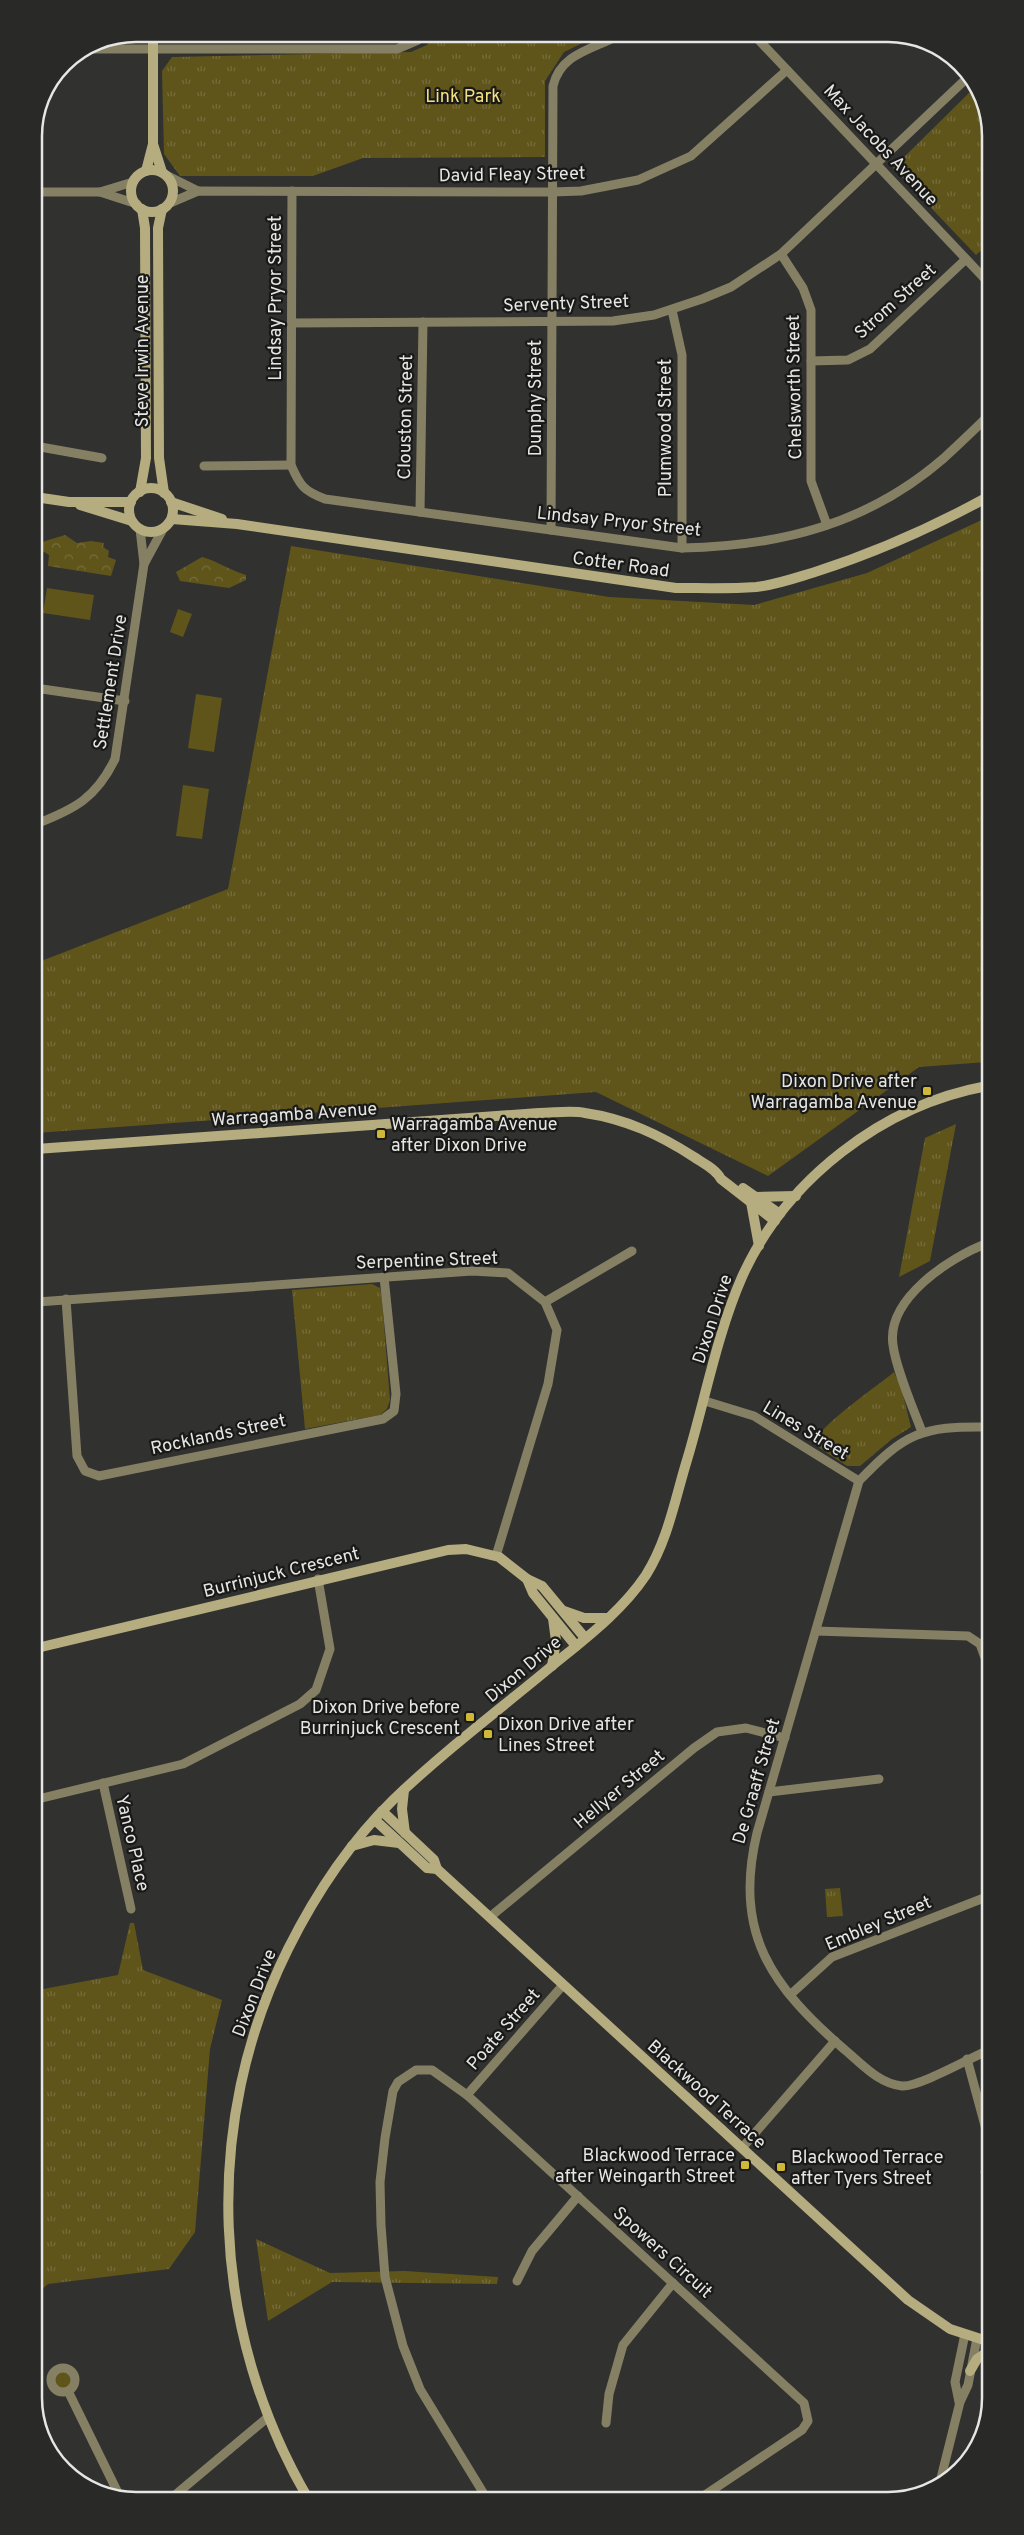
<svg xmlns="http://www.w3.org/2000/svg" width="1024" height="2535" viewBox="0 0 1024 2535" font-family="Overpass,sans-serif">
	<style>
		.green { fill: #5f551b }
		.forest { fill: url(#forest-crowns) }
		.park { fill: url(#park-tufts) }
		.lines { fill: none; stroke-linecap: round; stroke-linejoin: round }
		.street { stroke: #858064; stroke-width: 9 }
		.secondary { stroke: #b5ac7f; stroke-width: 10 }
		.poi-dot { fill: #cfb837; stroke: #191918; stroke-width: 2 }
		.labels { text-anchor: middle; stroke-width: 4.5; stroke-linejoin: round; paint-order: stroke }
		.park-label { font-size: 18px; fill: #f3e07d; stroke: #191918 }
		.street-label { font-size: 18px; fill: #e6e6e4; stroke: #191918 }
		.poi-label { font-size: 18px; fill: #e6e6e4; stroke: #191918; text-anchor: end }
		.rim { fill: none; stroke: #e6e6e4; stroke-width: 2.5 }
	</style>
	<defs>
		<pattern id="forest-crowns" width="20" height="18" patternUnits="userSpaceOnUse" patternTransform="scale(1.25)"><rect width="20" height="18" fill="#5f551b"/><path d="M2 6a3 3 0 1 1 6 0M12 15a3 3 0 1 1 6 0" fill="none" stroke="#766d3c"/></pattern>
		<pattern id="park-tufts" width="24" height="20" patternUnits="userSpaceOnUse" patternTransform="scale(1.25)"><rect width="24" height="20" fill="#5f551b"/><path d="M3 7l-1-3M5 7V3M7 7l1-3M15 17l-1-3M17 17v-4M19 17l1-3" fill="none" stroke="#766d3c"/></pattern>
	</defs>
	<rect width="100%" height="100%" fill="#31312f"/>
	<g class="green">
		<path d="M47,588L94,595L90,620L43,613Z"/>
		<path d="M178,609L192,614L183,637L170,632Z"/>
		<path d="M196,694L222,698L214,752L188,748Z"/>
		<path d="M183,785L209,789L202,839L176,836Z"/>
		<circle cx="63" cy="2380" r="11"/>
	</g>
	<g class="forest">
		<path d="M65,535L77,543L91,541L104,543L103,547L109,551L108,557L116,560L111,576L48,566L49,555L41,550L42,542Z"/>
		<path d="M202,557C217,561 230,570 246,575V580L229,588L180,581L176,572Z"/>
	</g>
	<g class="park">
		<path d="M434,34H601L564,52L545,81V157L363,158L313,176H180L164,154L162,71L172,57L411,52L427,45Z"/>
		<path d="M974,88L985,104V247L976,255L893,168Z"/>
		<path d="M986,518L987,1062L919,1067L768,1176L596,1092L36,1133V963L228,889L291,546L609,597L754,605L867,573Z"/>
		<path d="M956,1124L930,1261L899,1277L925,1138Z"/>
		<path d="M372,1284L380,1288L382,1300L390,1400L387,1409L380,1415L305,1429L292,1290Z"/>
		<path d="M894,1372L901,1387L911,1427L892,1439L860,1466H847L812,1443C832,1416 867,1394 894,1372Z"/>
		<path d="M840,1888L843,1916L827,1917L825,1889Z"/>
		<path d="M130,1923H134L143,1970L222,2000L210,2049L195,2232L169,2269L48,2284L39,2292L38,1990L118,1975Z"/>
		<path d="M256,2239L330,2273L404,2271L498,2277L497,2284L332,2282L268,2321Z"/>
	</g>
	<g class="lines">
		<g class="street">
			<path d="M753,34L985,279"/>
			<path d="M86,49H397L418,40L422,34"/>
			<path d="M168,176L198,191"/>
			<path d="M292,191L291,465C300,486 304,491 325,499L682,548C781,546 868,524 944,458C958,445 972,432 986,418"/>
			<path d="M34,192H100L133,182"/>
			<path d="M100,192L137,204"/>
			<path d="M170,203L198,191L552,192L581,191L638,180L691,156L787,70"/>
			<path d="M781,254L803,288L811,310V481L827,525"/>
			<path d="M672,310L682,355V548"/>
			<path d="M291,323L613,321L654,315L702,299L731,287L781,254L967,78"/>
			<path d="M811,361L848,360L870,349L966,259"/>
			<path d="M35,446L102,458"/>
			<path d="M204,466L291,465"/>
			<path d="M420,512L423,322"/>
			<path d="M551,530L553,86C561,52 595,49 621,34"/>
			<path d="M144,564L163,529"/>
			<path d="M35,688L125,701"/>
			<path d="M36,824C75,809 96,798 115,759L144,564L140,529"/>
			<path d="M66,1299L77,1456L85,1471L99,1476L383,1419L394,1411L396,1394L384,1277"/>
			<path d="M37,1302L472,1271L508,1273L545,1302L557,1330L548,1384L496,1556"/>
			<path d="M545,1302L632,1251"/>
			<path d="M705,1401L754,1416L859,1481"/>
			<path d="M988,1427C921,1426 905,1433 859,1481L757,1833C733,1933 771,1986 845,2050C862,2064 879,2084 902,2086C919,2087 970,2058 989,2050"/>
			<path d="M922,1432C913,1408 896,1369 893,1345C886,1299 950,1257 988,1243"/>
			<path d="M816,1631L968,1636L980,1644L989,1669"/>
			<path d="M103,1783L131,1909"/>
			<path d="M769,1792L879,1779"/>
			<path d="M38,1799L183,1764L300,1704L316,1690L330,1649L318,1579"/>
			<path d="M490,1917L694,1748L717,1732L746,1728L785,1738"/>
			<path d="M790,1995L832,1957L989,1896"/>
			<path d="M967,2059L990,2144"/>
			<path d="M467,2095L563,1985"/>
			<path d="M742,2148L835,2041"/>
			<path d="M985,2172L990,2159"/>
			<path d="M517,2281L532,2251L578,2196"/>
			<circle cx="63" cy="2380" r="12"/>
			<path d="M68,2391L120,2497"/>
			<path d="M959,2402L955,2382L965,2334"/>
			<path d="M606,2423L609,2394L623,2345L673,2283"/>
			<path d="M940,2482L960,2402L968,2385L977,2338"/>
			<path d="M487,2499L420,2389L403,2346L385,2277L381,2225L380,2182L385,2138L393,2091L398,2082L416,2070H432L467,2095L804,2403L808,2421L802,2430L702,2497"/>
			<path d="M168,2501L267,2418"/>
		</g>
		<g class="secondary">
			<path d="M153,144L162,172"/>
			<circle cx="152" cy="191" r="21"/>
			<path d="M146,171L153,144V34"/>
			<path d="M162,209L158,228L159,458L164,493"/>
			<circle cx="151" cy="510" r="22"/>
			<path d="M140,492L146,458L145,228L142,209"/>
			<path d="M35,497L69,502H131"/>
			<path d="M171,502L222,519"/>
			<path d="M80,505L132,521"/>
			<path d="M172,519L237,524L676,588C702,588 729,589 756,587C776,585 795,578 815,572C874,553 931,528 986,498"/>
			<path d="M36,1149L539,1113C554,1113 571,1110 585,1113C626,1119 660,1135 694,1157C703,1163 716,1169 721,1179L775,1221"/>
			<path d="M743,1188L780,1214"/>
			<path d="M756,1197L796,1196"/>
			<path d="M751,1202L759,1246"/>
			<path d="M527,1579L533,1593L576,1646"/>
			<path d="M564,1611L584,1618H608"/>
			<path d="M37,1648L448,1550L466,1549L499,1557L527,1579L542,1586L585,1638"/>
			<path d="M552,1666L556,1641L553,1618"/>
			<path d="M404,1790L402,1809L405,1833"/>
			<path d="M382,1811L434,1860L437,1869L908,2300L950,2329L990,2342"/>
			<path d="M375,1820L427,1868L437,1869"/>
			<path d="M352,1846L374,1840L399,1843"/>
			<path d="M970,2371L977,2359L990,2350"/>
			<path d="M309,2500C210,2332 201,2124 288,1949C315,1895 349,1843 393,1800C443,1752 499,1710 553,1665C586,1638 622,1611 646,1575C668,1540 675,1499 687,1460C705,1400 717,1334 742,1277C786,1179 883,1105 987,1086"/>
		</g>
	</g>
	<g class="poi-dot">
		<rect x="922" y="1086" width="10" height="10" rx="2.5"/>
		<rect x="376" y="1129" width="10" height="10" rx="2.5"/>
		<rect x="465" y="1712" width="10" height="10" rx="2.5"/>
		<rect x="483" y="1729" width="10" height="10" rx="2.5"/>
		<rect x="740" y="2160" width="10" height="10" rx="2.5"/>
		<rect x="776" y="2162" width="10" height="10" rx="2.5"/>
	</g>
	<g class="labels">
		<g class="park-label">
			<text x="463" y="102">Link Park</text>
		</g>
		<g class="street-label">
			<text transform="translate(881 145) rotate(47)" y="6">Max Jacobs Avenue</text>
			<text transform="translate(512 174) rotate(-1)" y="6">David Fleay Street</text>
			<text transform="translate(275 298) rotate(-90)" y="6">Lindsay Pryor Street</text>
			<text transform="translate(895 301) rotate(-42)" y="6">Strom Street</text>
			<text transform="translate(566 303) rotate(-2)" y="6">Serventy Street</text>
			<text transform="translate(142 351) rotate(-90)" y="6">Steve Irwin Avenue</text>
			<text transform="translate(794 387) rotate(-91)" y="6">Chelsworth Street</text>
			<text transform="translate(535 398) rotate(-90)" y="6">Dunphy Street</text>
			<text transform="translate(405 417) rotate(-89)" y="6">Clouston Street</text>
			<text transform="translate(665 428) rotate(-90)" y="6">Plumwood Street</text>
			<text transform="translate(619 521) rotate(6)" y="6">Lindsay Pryor Street</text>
			<text transform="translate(621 564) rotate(8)" y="6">Cotter Road</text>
			<text transform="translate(110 682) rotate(-81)" y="6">Settlement Drive</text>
			<text transform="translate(294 1114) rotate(-4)" y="6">Warragamba Avenue</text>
			<text transform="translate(427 1260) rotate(-2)" y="6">Serpentine Street</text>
			<text transform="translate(712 1319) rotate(-72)" y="6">Dixon Drive</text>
			<text transform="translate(806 1430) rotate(31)" y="6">Lines Street</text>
			<text transform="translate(218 1434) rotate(-12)" y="6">Rocklands Street</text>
			<text transform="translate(281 1572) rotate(-14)" y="6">Burrinjuck Crescent</text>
			<text transform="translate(523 1669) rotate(-40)" y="6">Dixon Drive</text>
			<text transform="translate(756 1781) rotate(-74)" y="6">De Graaff Street</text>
			<text transform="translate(619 1789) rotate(-40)" y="6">Hellyer Street</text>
			<text transform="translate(133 1843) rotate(77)" y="6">Yanco Place</text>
			<text transform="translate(878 1923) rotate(-23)" y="6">Embley Street</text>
			<text transform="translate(254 1993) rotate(-69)" y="6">Dixon Drive</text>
			<text transform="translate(503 2029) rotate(-49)" y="6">Poate Street</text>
			<text transform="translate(707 2094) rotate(42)" y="6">Blackwood Terrace</text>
			<text transform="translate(663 2252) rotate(42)" y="6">Spowers Circuit</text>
		</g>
		<g class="poi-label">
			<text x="917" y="1087">Dixon Drive after<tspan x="917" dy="21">Warragamba Avenue</tspan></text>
			<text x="391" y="1130" text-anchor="start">Warragamba Avenue<tspan x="391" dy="21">after Dixon Drive</tspan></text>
			<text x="460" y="1713">Dixon Drive before<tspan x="460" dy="21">Burrinjuck Crescent</tspan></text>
			<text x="498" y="1730" text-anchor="start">Dixon Drive after<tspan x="498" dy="21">Lines Street</tspan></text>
			<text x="735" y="2161">Blackwood Terrace<tspan x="735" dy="21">after Weingarth Street</tspan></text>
			<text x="791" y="2163" text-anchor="start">Blackwood Terrace<tspan x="791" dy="21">after Tyers Street</tspan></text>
		</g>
	</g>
	<path d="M0 0H1024V2535H0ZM136 42H888A94 94 0 0 1 982 136V2398A94 94 0 0 1 888 2492H136A94 94 0 0 1 42 2398V136A94 94 0 0 1 136 42Z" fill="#292928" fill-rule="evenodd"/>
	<path class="rim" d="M136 42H888A94 94 0 0 1 982 136V2398A94 94 0 0 1 888 2492H136A94 94 0 0 1 42 2398V136A94 94 0 0 1 136 42Z"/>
</svg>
